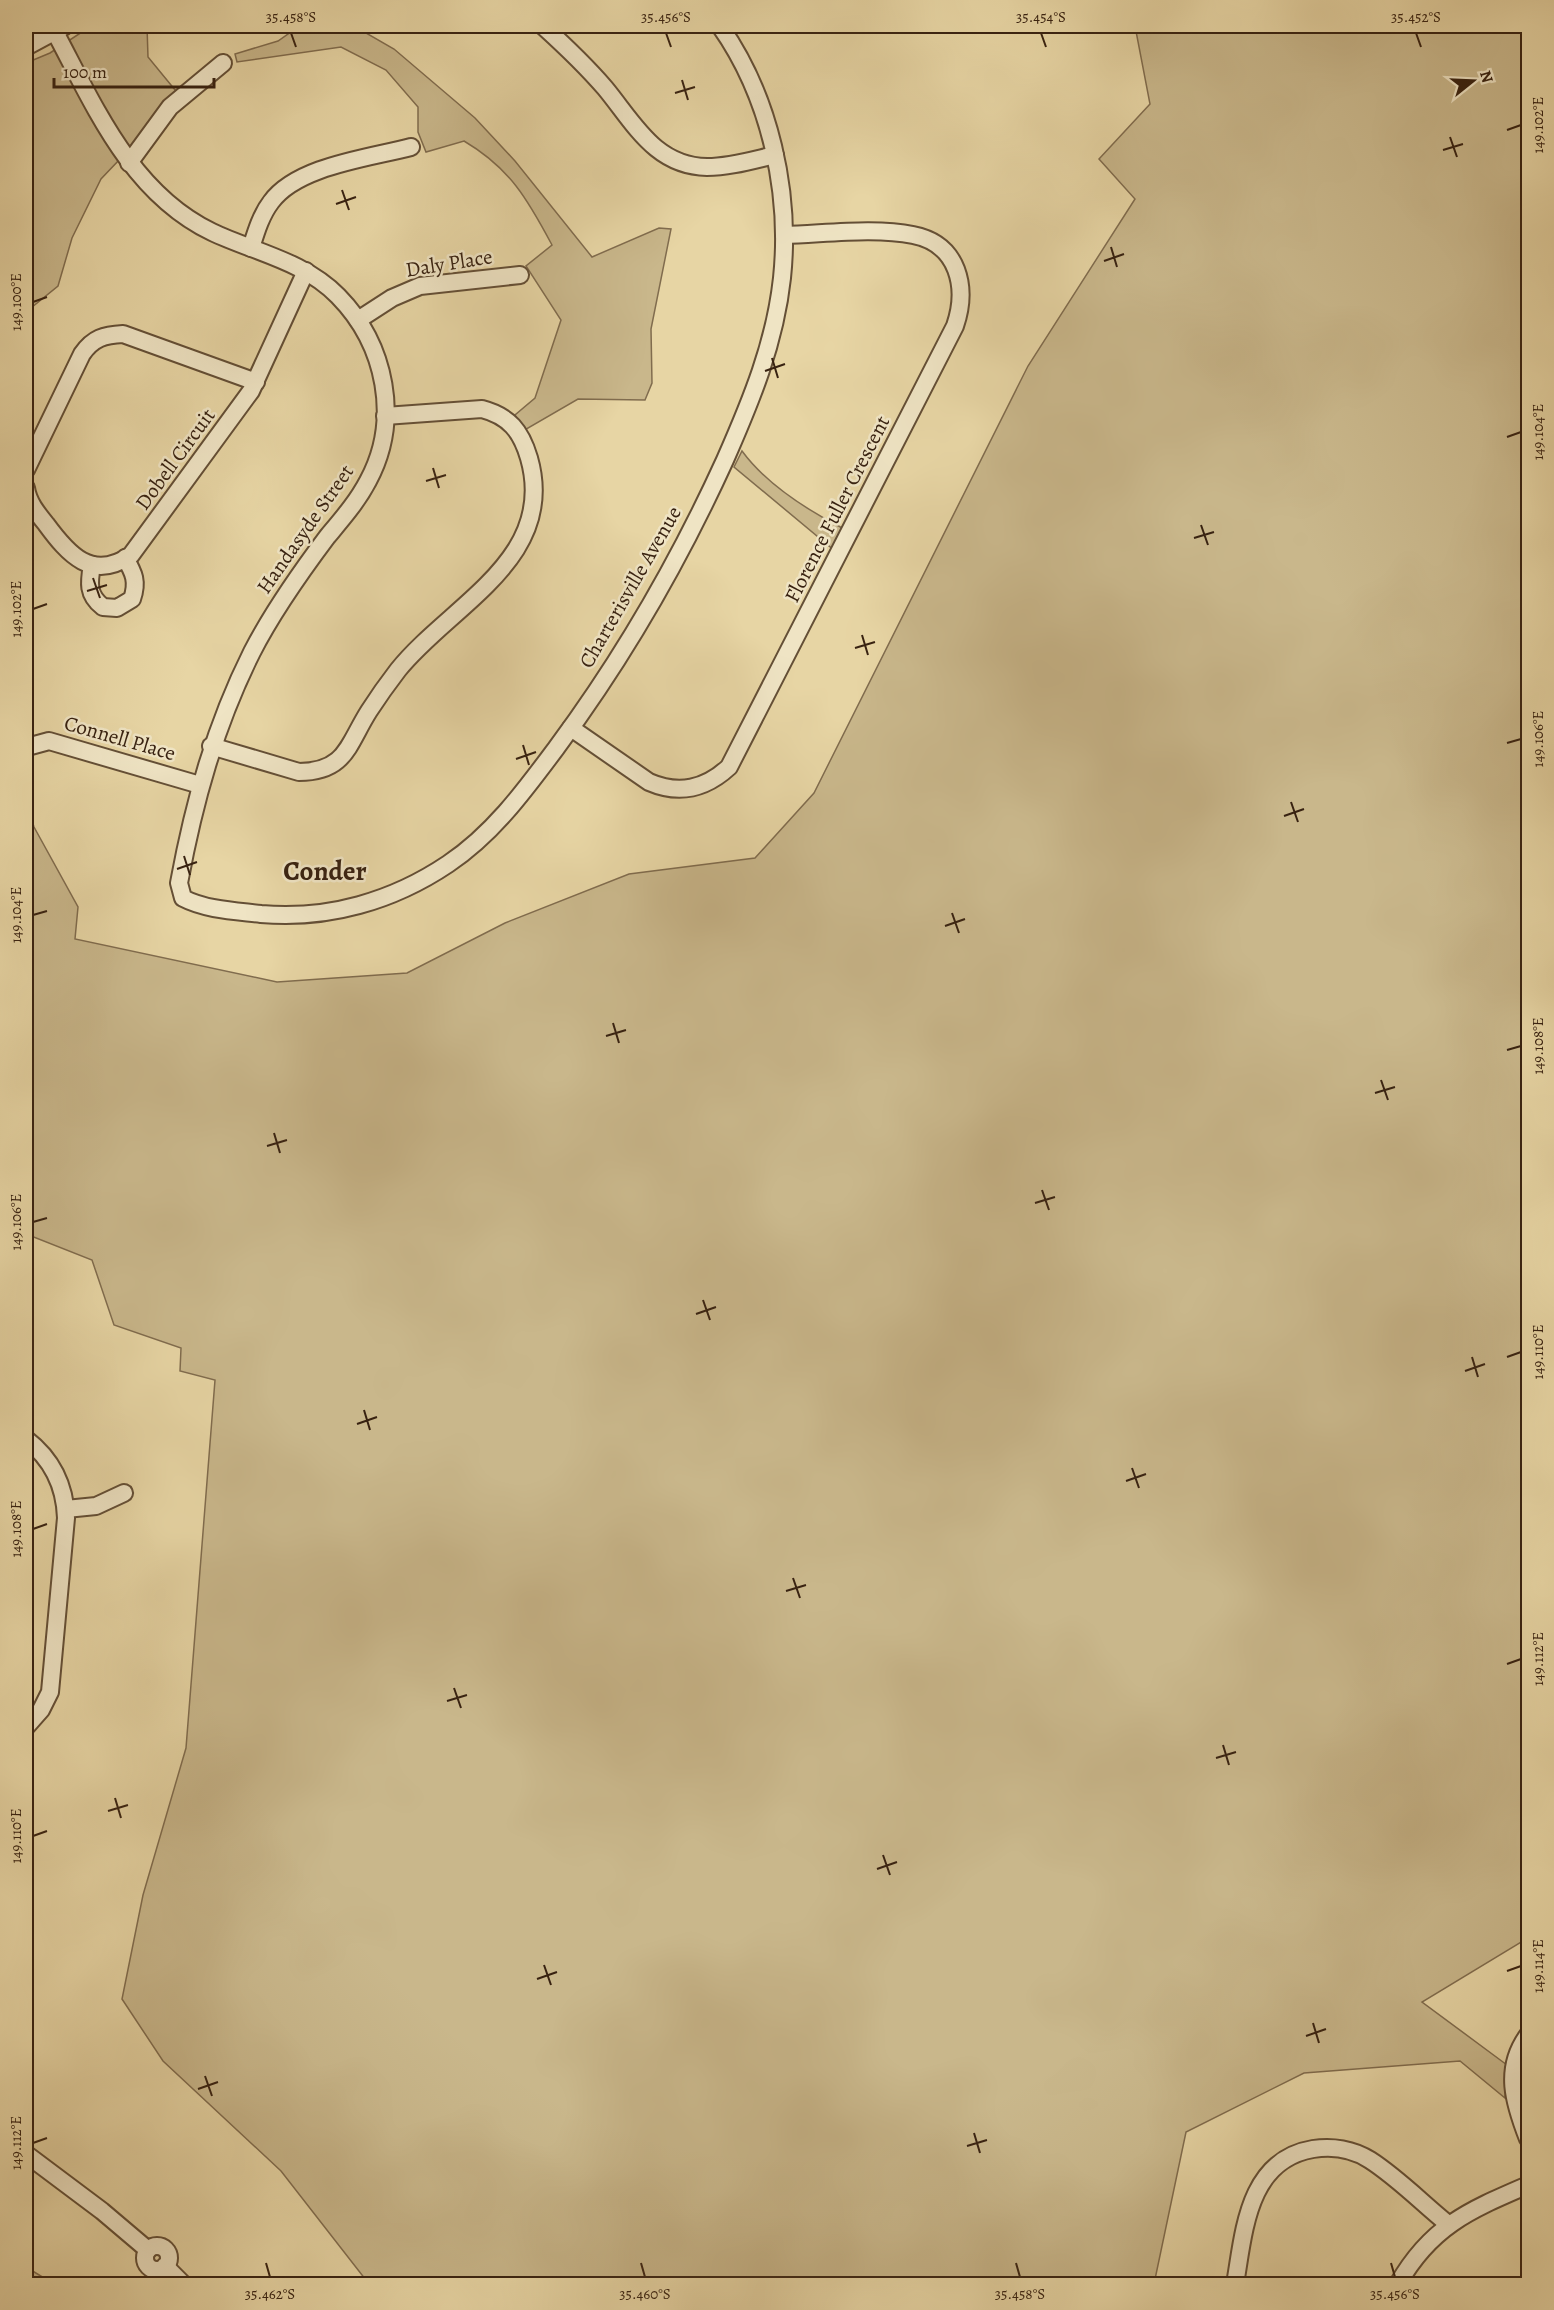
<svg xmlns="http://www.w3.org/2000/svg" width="1554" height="2310" viewBox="0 0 1554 2310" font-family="Alegreya,serif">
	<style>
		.green { fill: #c9b78b; stroke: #806c4e; stroke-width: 1.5 }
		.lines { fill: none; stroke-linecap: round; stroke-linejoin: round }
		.stream { stroke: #7e694b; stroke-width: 3 }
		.minor-casing { stroke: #644f36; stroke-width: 20 }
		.minor { stroke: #efe4c4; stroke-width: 16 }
		.ticks { fill: none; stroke: #382211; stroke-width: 2 }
		.labels { text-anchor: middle; stroke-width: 5; stroke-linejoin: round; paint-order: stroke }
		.street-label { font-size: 21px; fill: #382211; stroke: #efe4c4 }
		.district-label { font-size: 27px; font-weight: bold; fill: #382211; stroke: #efe4c4 }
		.neatline { fill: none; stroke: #382211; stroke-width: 2 }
		.ticks-label { font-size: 15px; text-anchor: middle; fill: #382211 }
	</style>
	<rect width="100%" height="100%" fill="#e7d5a4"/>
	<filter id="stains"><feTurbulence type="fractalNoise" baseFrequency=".00333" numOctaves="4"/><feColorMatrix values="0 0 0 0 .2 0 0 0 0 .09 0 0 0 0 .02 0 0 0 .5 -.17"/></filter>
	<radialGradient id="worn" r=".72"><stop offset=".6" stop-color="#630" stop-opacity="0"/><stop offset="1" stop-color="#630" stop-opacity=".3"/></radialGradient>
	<g class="green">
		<path d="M91,26H147L148,57L180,96L101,179L72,238L58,286L26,312V63L50,53Z"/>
		<path d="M293,26H354L394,49L475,118L515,161L592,257L659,228L671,229L651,329L652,383L645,400L578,399L523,431L515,415L535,398L561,320L526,266L552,245C528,200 510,168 464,141L426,152L418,132V107L386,70L341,47L237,62L235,54L278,41L295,29Z"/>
		<path d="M1135,26H1528V1938L1422,2002L1507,2065L1505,2098L1460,2061L1304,2073L1186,2132L1154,2284H369L281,2171L163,2061L122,1999L143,1895L186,1748L215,1380L180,1371L181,1348L114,1325L92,1260L26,1234V803L34,827L78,907L75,939L277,982L407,973L505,923L629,874L755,858L814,793L1028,366L1135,199L1099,159L1150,104Z"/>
		<path d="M742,451C767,485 807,510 844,529L835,551L734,467Z"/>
		<path d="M26,2267L54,2284H26Z"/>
	</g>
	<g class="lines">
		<path class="stream" d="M26,882V884"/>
		<g class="minor-casing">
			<g id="minor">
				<path d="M543,26C564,45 586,66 605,88C634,123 655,166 707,167C730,167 753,160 775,155"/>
				<path d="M55,32C95,107 131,193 212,232C254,252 304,261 338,296C386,345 401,420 368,481C357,502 342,519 327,537C300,573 273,611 252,652C215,726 194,802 179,883L183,898C206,910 236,911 261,914C328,920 393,901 448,864C493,834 525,790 557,747C623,658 679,561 725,460C751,401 775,343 782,278C791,192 770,97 720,26"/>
				<path d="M26,47L65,26"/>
				<path d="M129,163L170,107L223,63"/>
				<path d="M251,248C256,232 261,215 271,202C297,166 369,158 411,147"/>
				<path d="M358,320L392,298L420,286L520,275"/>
				<path d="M26,470L82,354C93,338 104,335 123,334L256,382"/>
				<path d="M26,488C28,502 37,513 46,524C68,554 92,582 131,555L251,391L306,271"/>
				<path d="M92,565C89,582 87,595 103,607L117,608L132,599C138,582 134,573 125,558"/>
				<path d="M571,728L649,782C679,795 705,789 729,767L955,326C968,288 959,244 913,235C875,227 824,234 784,235"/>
				<path d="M211,746L299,772C346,772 348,744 369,711C378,697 388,683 398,670C450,605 558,559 529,458C521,431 509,416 482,409L385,416"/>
				<path d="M27,747L49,741L200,785"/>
				<path d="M26,1439C52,1459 65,1486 66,1518L50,1692L41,1710L26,1727"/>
				<path d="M66,1509L96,1506L124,1493"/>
				<path d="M1528,2035C1503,2069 1514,2103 1528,2139"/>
				<path d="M26,2154L102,2211L148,2250"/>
				<circle cx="157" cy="2258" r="12"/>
				<path d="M165,2266L183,2284"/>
				<path d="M1235,2284C1244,2233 1247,2160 1313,2149C1332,2146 1353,2149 1370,2160C1398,2178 1422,2203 1448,2224"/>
				<path d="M1398,2284C1431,2226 1470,2210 1528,2185"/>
			</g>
		</g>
		<use href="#minor" class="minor"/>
	</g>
	<path class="ticks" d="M291,33L296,47M666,33L671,47M1041,33L1046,47M1416,33L1421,47M682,80L688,100M675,93L695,87M1507,130L1521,125M1450,137L1457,157M1443,150L1463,144M342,190L349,210M336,204L356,197M1111,247L1117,267M1104,261L1124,254M33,302L47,297M772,358L778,378M765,371L785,364M1507,437L1521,432M433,468L439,488M426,481L446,475M1201,525L1208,545M1194,538L1214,532M93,578L100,598M87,591L107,585M33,609L47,604M862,635L868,655M855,648L875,642M1507,743L1521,739M523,745L529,765M516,759L536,752M1291,802L1298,822M1284,816L1304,809M184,856L190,875M177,869L197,862M952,913L959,933M33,915L47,911M945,926L965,919M613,1023L619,1043M606,1036L626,1030M1507,1050L1521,1046M1381,1080L1388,1100M1375,1093L1395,1087M274,1133L280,1153M267,1146L287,1140M1042,1190L1049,1210M1035,1203L1055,1197M33,1222L47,1218M703,1300L710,1320M696,1314L716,1307M1472,1357L1478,1377M1507,1357L1521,1352M1465,1371L1485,1364M364,1410L370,1430M357,1424L377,1417M1132,1468L1139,1488M1126,1481L1146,1474M33,1529L47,1524M793,1578L800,1598M786,1591L806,1585M1507,1664L1521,1659M454,1688L461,1708M447,1701L467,1695M1223,1745L1229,1765M1216,1758L1236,1752M115,1798L121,1818M108,1811L128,1805M33,1836L47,1831M883,1855L890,1875M877,1869L897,1862M544,1965L551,1985M1507,1971L1521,1966M537,1979L557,1972M1313,2023L1319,2043M1306,2036L1326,2029M205,2076L212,2096M198,2089L218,2082M974,2133L980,2153M33,2143L47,2138M967,2146L987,2140M266,2263L270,2277M641,2263L645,2277M1016,2263L1020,2277M1391,2263L1395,2277"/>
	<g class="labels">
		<g class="street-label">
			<text transform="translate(449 263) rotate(-9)" y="7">Daly Place</text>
			<text transform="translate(175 459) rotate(-54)" y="7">Dobell Circuit</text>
			<text transform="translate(837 509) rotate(-63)" y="7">Florence Fuller Crescent</text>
			<text transform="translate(305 529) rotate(-55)" y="7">Handasyde Street</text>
			<text transform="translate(630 587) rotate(-60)" y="7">Charterisville Avenue</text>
			<text transform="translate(120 738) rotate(16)" y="7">Connell Place</text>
		</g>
		<g class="district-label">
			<text x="325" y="880">Conder</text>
		</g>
	</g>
	<rect width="1554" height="2310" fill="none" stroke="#e7d5a4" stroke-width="66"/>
	<g transform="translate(1473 81) rotate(72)" stroke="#efe4c4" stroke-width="4.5" paint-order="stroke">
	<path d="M0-4.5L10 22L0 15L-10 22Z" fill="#382211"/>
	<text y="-9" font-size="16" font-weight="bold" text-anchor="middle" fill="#382211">N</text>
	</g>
	<path d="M54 78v9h160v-9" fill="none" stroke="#382211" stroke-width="3"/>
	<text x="63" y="78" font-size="18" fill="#382211" stroke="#efe4c4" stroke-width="4.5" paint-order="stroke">100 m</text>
	<rect x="33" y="33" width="1488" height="2244" class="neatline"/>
	<g class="ticks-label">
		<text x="291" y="22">35.458°S</text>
		<text x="666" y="22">35.456°S</text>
		<text x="1041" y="22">35.454°S</text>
		<text x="1416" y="22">35.452°S</text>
		<text transform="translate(1538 125) rotate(-90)" y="5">149.102°E</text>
		<text transform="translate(16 302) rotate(-90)" y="5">149.100°E</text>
		<text transform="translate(1538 432) rotate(-90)" y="5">149.104°E</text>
		<text transform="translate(16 609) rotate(-90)" y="5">149.102°E</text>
		<text transform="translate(1538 739) rotate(-90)" y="5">149.106°E</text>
		<text transform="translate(16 915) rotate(-90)" y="5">149.104°E</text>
		<text transform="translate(1538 1046) rotate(-90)" y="5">149.108°E</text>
		<text transform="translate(16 1222) rotate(-90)" y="5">149.106°E</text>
		<text transform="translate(1538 1352) rotate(-90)" y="5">149.110°E</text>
		<text transform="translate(16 1529) rotate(-90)" y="5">149.108°E</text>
		<text transform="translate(1538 1659) rotate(-90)" y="5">149.112°E</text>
		<text transform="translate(16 1836) rotate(-90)" y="5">149.110°E</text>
		<text transform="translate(1538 1966) rotate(-90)" y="5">149.114°E</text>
		<text transform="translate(16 2143) rotate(-90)" y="5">149.112°E</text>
		<text x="270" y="2299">35.462°S</text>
		<text x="645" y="2299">35.460°S</text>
		<text x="1020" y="2299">35.458°S</text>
		<text x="1395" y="2299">35.456°S</text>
	</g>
	<rect width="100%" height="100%" filter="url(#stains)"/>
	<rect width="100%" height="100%" fill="url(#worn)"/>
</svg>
